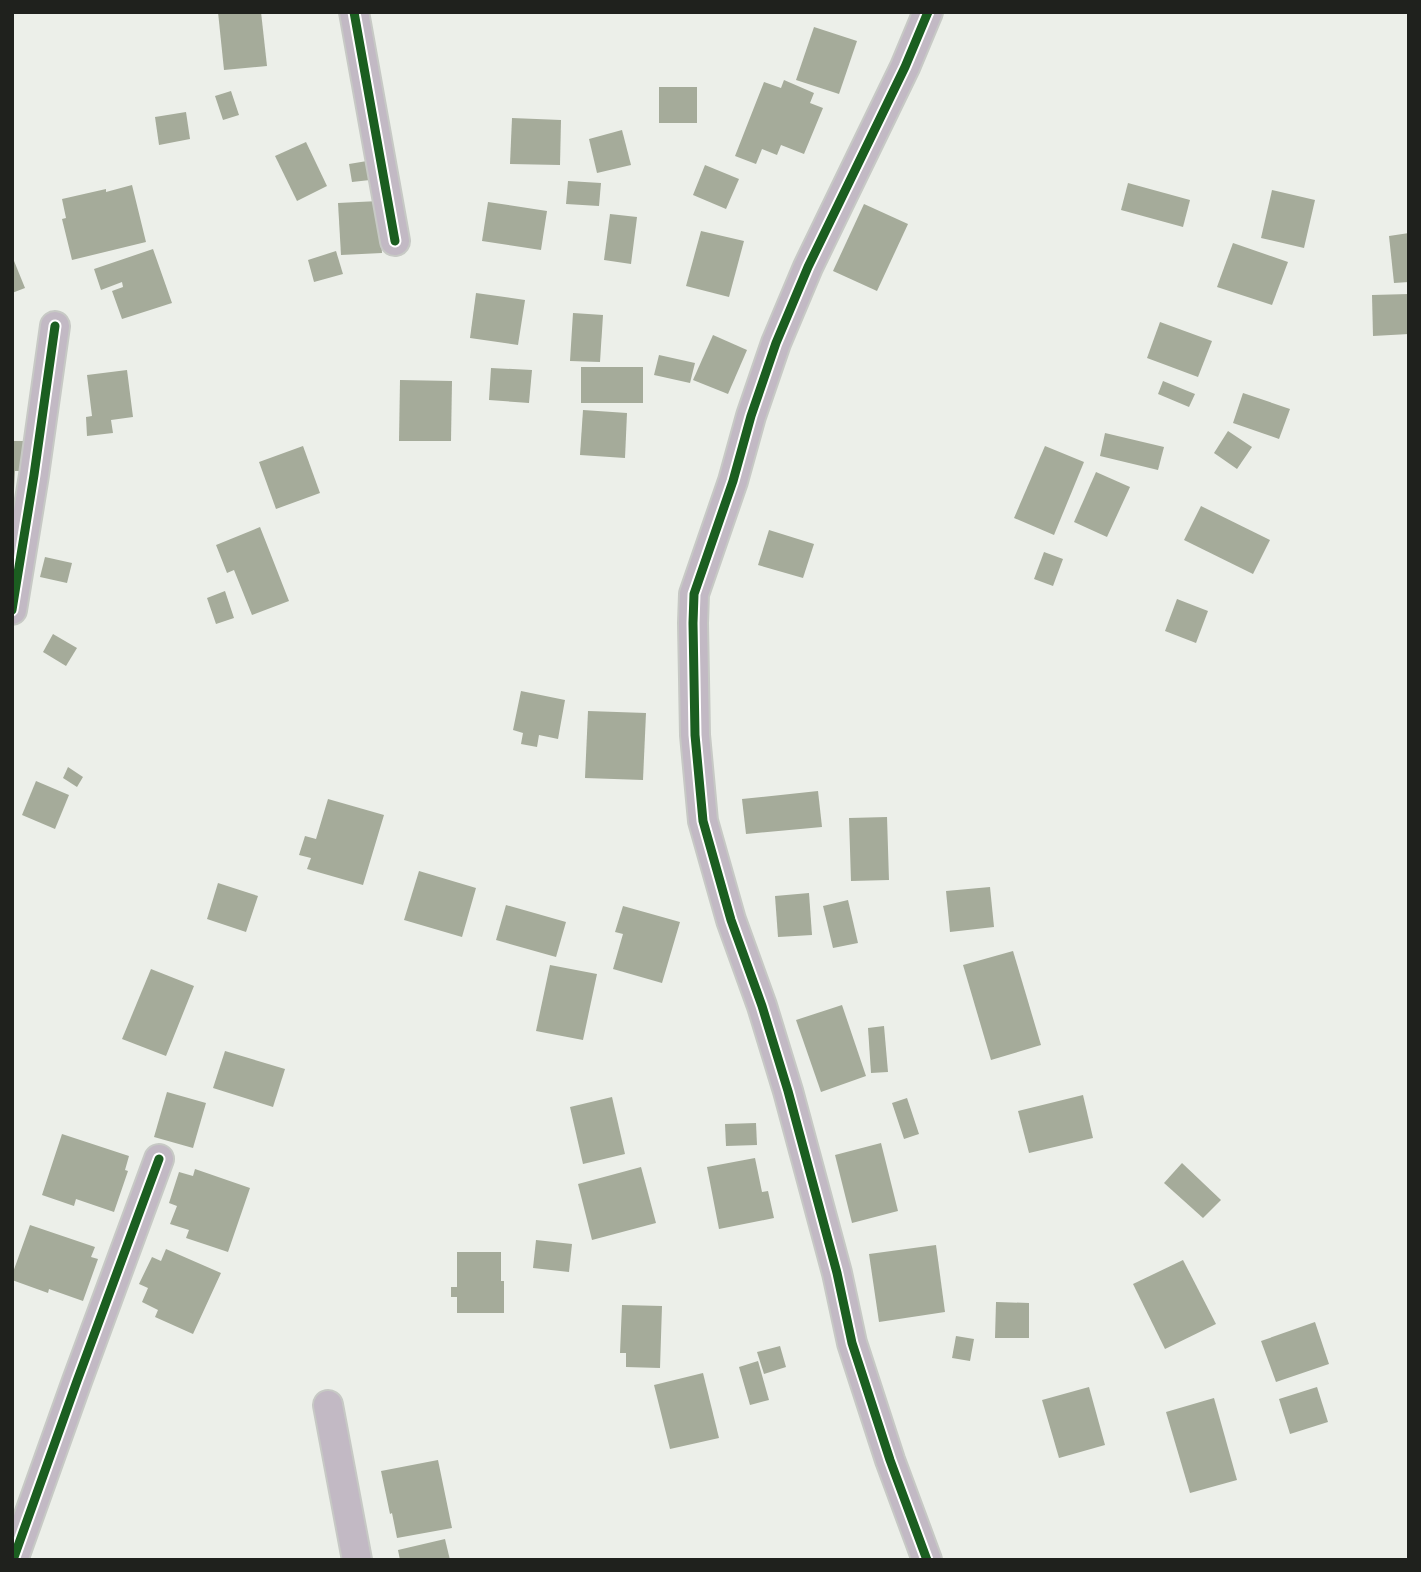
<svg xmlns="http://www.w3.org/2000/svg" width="1421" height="1572" viewBox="0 0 1421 1572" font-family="'Golos Text',sans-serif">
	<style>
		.building { fill: #a5ab9a }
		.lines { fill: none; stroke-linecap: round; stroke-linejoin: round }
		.street-casing { stroke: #c7c9c5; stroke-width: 32 }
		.street { stroke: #c2b9c4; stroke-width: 28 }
		.cycleway-casing { stroke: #fff; stroke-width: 13 }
		.cycleway { stroke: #1b5e20; stroke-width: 9 }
	</style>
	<rect width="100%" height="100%" fill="#ecefe9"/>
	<g class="building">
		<path d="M218,12H261L267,66L224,70Z"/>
		<path d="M814,27L857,41L839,94L796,80Z"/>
		<path d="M784,80L814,93L810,103L823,108L804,154L781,145L777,155L762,149L756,164L735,156L764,82L781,88Z"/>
		<rect x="659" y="87" width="38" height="36"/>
		<path d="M231,91L239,115L223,120L215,96Z"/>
		<path d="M186,112L190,139L159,145L155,117Z"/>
		<path d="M512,118L561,120L560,165L510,164Z"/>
		<path d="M622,130L631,165L597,173L589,139Z"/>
		<path d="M306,142L327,186L297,201L275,156Z"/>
		<path d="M367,161L370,180L352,182L349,164Z"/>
		<path d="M705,165L739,179L726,209L693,195Z"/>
		<path d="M568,181L601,183L599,206L566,204Z"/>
		<path d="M1128,183L1190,200L1183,227L1121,210Z"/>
		<path d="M132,185L146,242L72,260L62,219L66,218L62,199L106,189V192Z"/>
		<path d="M1272,190L1315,200L1304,248L1261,238Z"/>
		<path d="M379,201L382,253L341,255L338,203Z"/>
		<path d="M488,202L547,211L541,250L482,241Z"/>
		<path d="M864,204L908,224L877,291L833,271Z"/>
		<path d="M610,214L637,217L631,264L604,260Z"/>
		<path d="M701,231L744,241L729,297L686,286Z"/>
		<path d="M1409,233V282L1394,283L1389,236Z"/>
		<path d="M1233,243L1288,262L1272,305L1217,287Z"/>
		<path d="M153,249L172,303L122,319L112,291L123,287L122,282L101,290L94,269Z"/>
		<path d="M336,251L343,274L314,282L308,260Z"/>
		<path d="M12,256L25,288L12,293Z"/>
		<path d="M476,293L525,300L518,345L470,338Z"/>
		<path d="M1409,294V334L1373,336L1372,295Z"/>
		<path d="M573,313L603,315L600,362L570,361Z"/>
		<path d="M1160,322L1212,341L1198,377L1147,358Z"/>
		<path d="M713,335L747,350L728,394L693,380Z"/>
		<path d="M659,355L695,363L690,383L654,375Z"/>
		<rect x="581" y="367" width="62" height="36"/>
		<path d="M491,368L532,370L529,403L489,400Z"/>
		<path d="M127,370L133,417L111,420L113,433L87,436L86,417L92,416L87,375Z"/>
		<path d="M400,380L452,381L451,441H399Z"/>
		<path d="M1163,381L1195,394L1189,407L1158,394Z"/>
		<path d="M1243,393L1290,409L1279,439L1233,423Z"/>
		<path d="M583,410L627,413L625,458L580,455Z"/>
		<path d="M1228,431L1252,447L1237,469L1214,453Z"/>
		<path d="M1105,433L1164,447L1158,470L1100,456Z"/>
		<path d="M12,441H24L22,471H15L14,490H12Z"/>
		<path d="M303,446L320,493L276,509L259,462Z"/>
		<path d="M1045,446L1084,462L1054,535L1014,518Z"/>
		<path d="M1096,472L1130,487L1107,537L1074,522Z"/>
		<path d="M1201,506L1270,540L1253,574L1184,540Z"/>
		<path d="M260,527L289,601L252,615L234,570L227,573L216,545Z"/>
		<path d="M769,530L814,544L803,578L758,565Z"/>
		<path d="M1044,552L1063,559L1053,586L1034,579Z"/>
		<path d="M45,557L72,563L67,583L40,577Z"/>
		<path d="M225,591L234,618L216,624L207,598Z"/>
		<path d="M1177,599L1208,611L1196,643L1165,631Z"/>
		<path d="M53,634L77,648L66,666L43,652Z"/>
		<path d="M521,691L565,700L558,739L539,735L537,747L521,744L523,733L513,730Z"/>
		<path d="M588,711L646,713L643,780L585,778Z"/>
		<path d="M68,767L83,777L77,787L63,778Z"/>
		<path d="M36,781L69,795L55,829L22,815Z"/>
		<path d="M818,791L822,827L746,834L742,799Z"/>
		<path d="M328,799L384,815L363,885L307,869L311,858L299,855L305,836L316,839Z"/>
		<path d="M887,817L889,880L851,881L849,818Z"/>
		<path d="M419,871L476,888L462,937L404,920Z"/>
		<path d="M218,883L258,896L246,932L207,919Z"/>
		<path d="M990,887L994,927L950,932L946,891Z"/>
		<path d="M809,893L812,935L778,937L775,896Z"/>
		<path d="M848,900L858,943L833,948L823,906Z"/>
		<path d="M506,905L566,922L556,957L496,940Z"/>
		<path d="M623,906L680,922L662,983L613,969L623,934L615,932Z"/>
		<path d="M1013,951L1041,1045L991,1060L963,965Z"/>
		<path d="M550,965L597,974L583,1040L536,1031Z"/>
		<path d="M151,969L194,986L166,1056L122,1039Z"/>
		<path d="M842,1005L866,1076L821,1092L796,1020Z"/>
		<path d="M884,1026L888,1072L871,1073L868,1028Z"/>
		<path d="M225,1051L285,1069L273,1107L213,1088Z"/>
		<path d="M167,1092L206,1103L193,1148L154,1137Z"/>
		<path d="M1083,1095L1093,1138L1029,1153L1018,1111Z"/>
		<path d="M612,1097L625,1154L583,1164L570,1107Z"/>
		<path d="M907,1098L919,1134L904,1139L892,1103Z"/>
		<path d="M756,1123L757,1145L726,1146L725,1124Z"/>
		<path d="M62,1134L129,1156L125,1170L128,1171L114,1212L76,1199L74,1206L42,1195Z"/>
		<path d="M881,1143L898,1211L852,1223L835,1155Z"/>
		<path d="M755,1158L762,1192L768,1191L774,1218L719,1229L707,1167Z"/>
		<path d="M1182,1163L1221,1200L1203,1218L1164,1183Z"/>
		<path d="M641,1167L656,1223L592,1240L578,1184Z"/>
		<path d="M195,1169L250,1188L228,1252L186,1238L189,1230L170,1224L177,1206L169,1203L179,1172L193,1176Z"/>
		<path d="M30,1225L95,1247L91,1257L98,1259L83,1301L49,1289L48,1293L12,1280V1275Z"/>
		<path d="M536,1240L572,1244L569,1272L533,1268Z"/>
		<path d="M936,1245L945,1312L879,1322L869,1254Z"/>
		<path d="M166,1249L221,1273L193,1334L155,1317L158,1310L142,1302L148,1288L139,1284L152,1257L161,1261Z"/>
		<path d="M457,1252H501V1281H504V1313H457V1297H451V1287H457Z"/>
		<path d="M1183,1260L1216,1324L1165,1349L1133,1284Z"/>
		<path d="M996,1302L1029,1303V1338H995Z"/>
		<path d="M622,1305L662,1306L660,1368L626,1367V1353H620Z"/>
		<path d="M1315,1322L1329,1364L1276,1382L1261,1341Z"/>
		<path d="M956,1336L974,1339L970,1361L952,1358Z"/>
		<path d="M780,1346L786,1367L764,1374L757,1352Z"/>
		<path d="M758,1361L769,1400L750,1405L739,1367Z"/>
		<path d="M703,1373L719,1438L670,1449L654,1385Z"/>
		<path d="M1089,1387L1105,1445L1059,1458L1042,1400Z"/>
		<path d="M1317,1387L1328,1422L1290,1434L1279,1399Z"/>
		<path d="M1214,1398L1237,1480L1190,1493L1166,1412Z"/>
		<path d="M438,1460L452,1528L397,1538L392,1513L390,1514L381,1471Z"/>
		<path d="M445,1539L450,1560H400L398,1550Z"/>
	</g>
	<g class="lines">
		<g class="street-casing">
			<g id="street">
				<path d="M354,12L395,241"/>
				<path d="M12,610L34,475L55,326"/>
				<path d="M328,1405L357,1560"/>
				<path d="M13,1560L77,1381L159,1159"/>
				<path d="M927,1560L890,1460L852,1343L837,1273L788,1091L762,1006L731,920L703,821L695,735L693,623L694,594L733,481L751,416L776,343L808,267L905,67L928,12"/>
			</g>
		</g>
		<use href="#street" class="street"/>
		<g class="cycleway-casing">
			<g id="cycleway">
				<path d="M354,12L395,241"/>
				<path d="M12,610L34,475L55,326"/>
				<path d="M13,1560L77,1381L159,1159"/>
				<path d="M927,1560L890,1460L852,1343L837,1273L788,1091L762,1006L731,920L703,821L695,735L693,623L694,594L733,481L751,416L776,343L808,267L905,67L928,12"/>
			</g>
		</g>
		<use href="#cycleway" class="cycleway"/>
	</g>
	<rect width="1421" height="1572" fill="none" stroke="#1f211d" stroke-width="28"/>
</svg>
